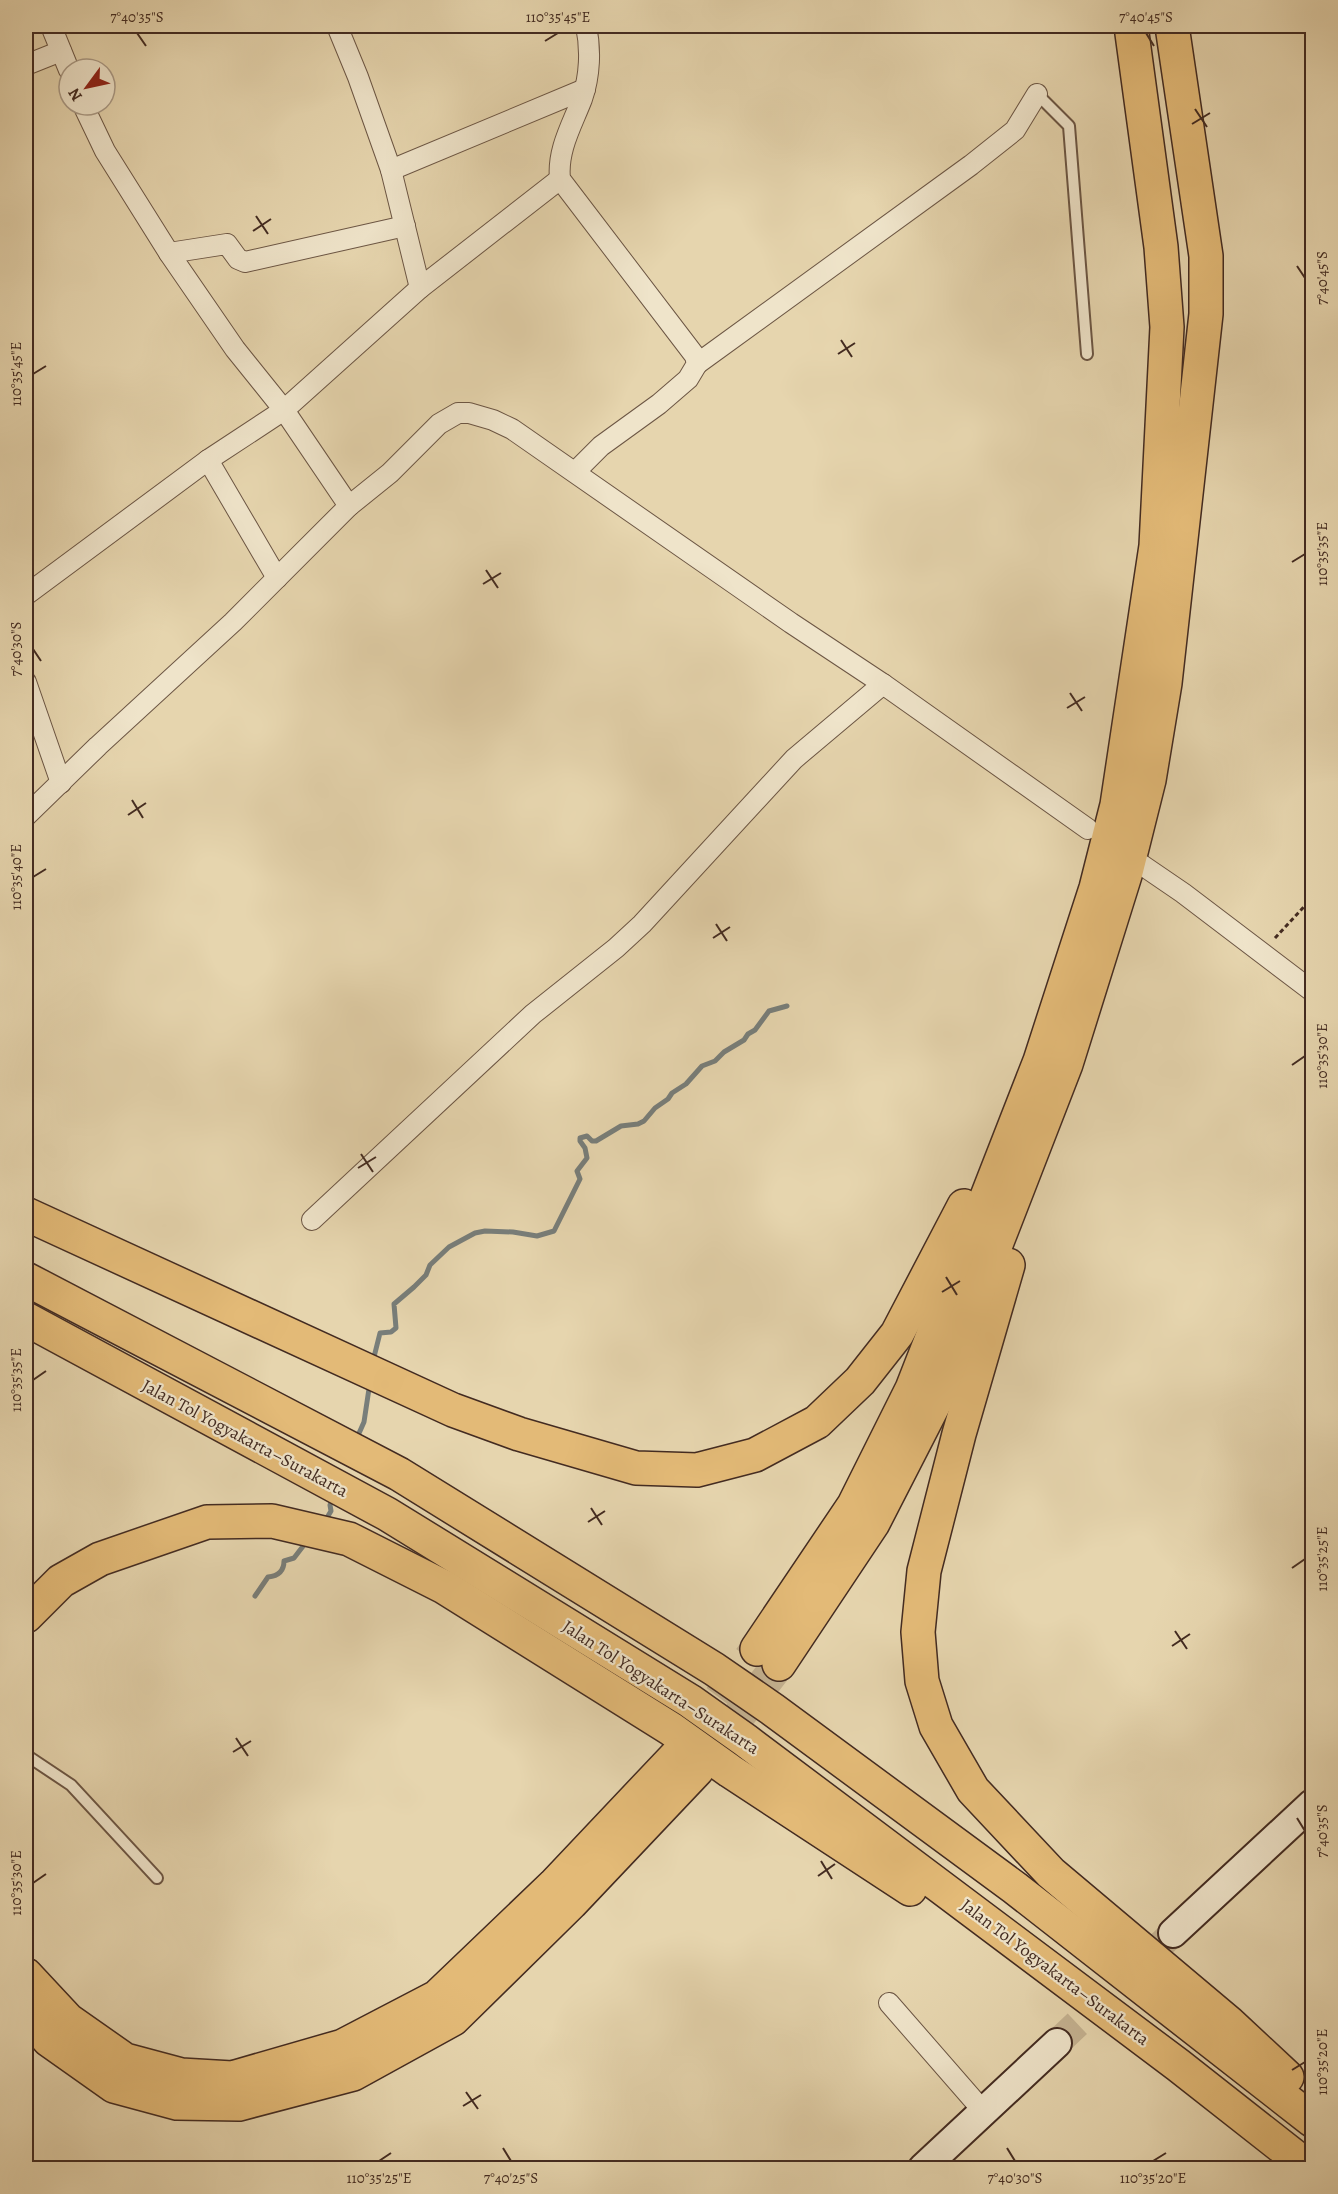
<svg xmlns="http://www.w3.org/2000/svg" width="1338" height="2194" viewBox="0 0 1338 2194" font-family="Alegreya,serif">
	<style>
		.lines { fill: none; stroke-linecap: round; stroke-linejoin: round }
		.stream { stroke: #787e7a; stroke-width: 5 }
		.secondary-tunnel { stroke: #c5b392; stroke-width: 28; stroke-dasharray: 28 14; stroke-linecap: butt }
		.highway-tunnel { stroke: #c5b392; stroke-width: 33; stroke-dasharray: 33 16; stroke-linecap: butt }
		.lane-casing { stroke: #6c5644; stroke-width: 14 }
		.street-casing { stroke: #6c5644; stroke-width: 22 }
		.secondary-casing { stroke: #432b21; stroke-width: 32 }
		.highway-casing { stroke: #432b21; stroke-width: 36 }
		.path { stroke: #432b21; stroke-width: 3; stroke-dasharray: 4.5 3; stroke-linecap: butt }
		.lane { stroke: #efe4ca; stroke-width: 10 }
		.street { stroke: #efe4ca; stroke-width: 20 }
		.secondary { stroke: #efe4ca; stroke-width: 28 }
		.highway { stroke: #e3ba77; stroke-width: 33 }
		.ticks { fill: none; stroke: #432b21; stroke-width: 2 }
		.labels { text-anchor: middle; stroke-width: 4.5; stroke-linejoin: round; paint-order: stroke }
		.street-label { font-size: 18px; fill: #432b21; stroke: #efe4ca }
		.neatline { fill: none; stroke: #432b21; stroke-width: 2 }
		.ticks-label { font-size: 15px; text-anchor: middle; fill: #432b21 }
	</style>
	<rect width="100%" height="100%" fill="#e6d5ae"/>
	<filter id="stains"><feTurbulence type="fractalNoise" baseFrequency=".00333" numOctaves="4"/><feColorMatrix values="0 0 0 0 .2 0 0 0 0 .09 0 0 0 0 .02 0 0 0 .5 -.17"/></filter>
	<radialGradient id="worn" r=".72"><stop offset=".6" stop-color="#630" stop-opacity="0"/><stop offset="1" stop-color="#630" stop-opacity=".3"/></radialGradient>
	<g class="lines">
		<g class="stream">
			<path d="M373,1361L380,1333L391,1332L396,1328L394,1304L414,1287L426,1275L430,1265L449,1247L475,1233L485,1231L513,1232L537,1236L554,1231L580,1179L577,1171L587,1158L585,1148L580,1141V1138L587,1136L592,1141H596L621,1126L638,1124L644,1121L655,1108L668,1099L672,1093L686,1084L702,1066L715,1061L724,1052L744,1040L748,1034L755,1030L769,1011L787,1006"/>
			<path d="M356,1440L364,1422L370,1382"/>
			<path d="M325,1521L331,1511L330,1505L333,1498"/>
			<path d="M255,1596L268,1577C278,1576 284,1571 284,1561L294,1558L307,1541"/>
		</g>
		<path class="secondary-tunnel" d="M1057,2043L1173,1933"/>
		<g class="highway-tunnel">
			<path d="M690,1737L757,1649"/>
			<path d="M697,1770L779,1664"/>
		</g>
		<g class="lane-casing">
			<g id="lane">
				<path d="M1037,94L1069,126L1087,354"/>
				<path d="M26,1755L71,1785L157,1878"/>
			</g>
		</g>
		<g class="street-casing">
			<g id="street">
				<path d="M51,26L69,70"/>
				<path d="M337,26L358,77L391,170L420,288"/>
				<path d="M26,65L61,51"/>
				<path d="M83,105L105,151L169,253L235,349L284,410L349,506"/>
				<path d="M391,170L585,89"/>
				<path d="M169,253L227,244L238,259L245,262L405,226"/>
				<path d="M697,364L971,165L1015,130L1037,94"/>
				<path d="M208,460L277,578"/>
				<path d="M575,472L601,446L659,404L688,379L697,364L695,356L560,179C557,150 572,125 582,99C590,76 591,49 586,26"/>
				<path d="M26,595L208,460L284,410L420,288L560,179"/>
				<path d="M26,682L61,783"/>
				<path d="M26,816L98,746L233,622L349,506L390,473L439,424L458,413H469L493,420L512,429L791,623L883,684L1088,829"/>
				<path d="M1142,865L1183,893L1312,991"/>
				<path d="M312,1220L533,1014L616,948L642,924L794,759L883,684"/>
				<path d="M889,2003L984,2112"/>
			</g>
		</g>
		<g class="secondary-casing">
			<g id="secondary">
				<path d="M1173,1933L1312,1804"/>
				<path d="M923,2168L1057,2043"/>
			</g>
		</g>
		<g class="highway-casing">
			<g id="highway">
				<path d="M26,1214L453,1410L519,1434L636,1468L697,1470L755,1455L817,1422L860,1381L897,1334L964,1206"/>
				<path d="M1008,1265L959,1434L924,1571L918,1632L922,1681L936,1726L973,1790L1051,1873L1228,2022L1287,2077"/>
				<path d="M26,1279L399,1474L714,1669L772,1709L1015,1888L1312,2120"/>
				<path d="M26,1319L387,1514L690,1701L745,1740L1178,2065L1309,2168"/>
				<path d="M26,1616L61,1581L100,1559L207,1522L272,1521L349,1539L444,1587L671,1729L730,1771L910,1889"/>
				<path d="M757,1649L854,1505L912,1389L1040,1061L1096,888L1117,805L1156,546L1167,327L1161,247L1131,26"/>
				<path d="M779,1664L873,1523L934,1404L1066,1064L1126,872L1149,780L1165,683L1206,314V256L1172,26"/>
				<path d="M26,1975L68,2020L125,2060L181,2075L232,2078L343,2046L437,1997L554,1885L677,1755"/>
				<path d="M26,2014L49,2040L114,2086L177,2103L239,2104L353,2074L453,2019L571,1903L697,1770"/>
			</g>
		</g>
		<path class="path" d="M1275,938L1312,898"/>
		<use href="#lane" class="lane"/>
		<use href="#street" class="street"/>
		<use href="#secondary" class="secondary"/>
		<use href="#highway" class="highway"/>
	</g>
	<path class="ticks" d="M137,33L146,46M1146,33L1154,46M545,41L558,33M1195,109L1207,127M1192,124L1210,113M256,216L268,234M253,231L271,219M1297,266L1305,278M841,340L852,357M838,354L855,343M33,374L46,366M1292,562L1305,554M486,570L498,588M483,584L501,573M33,649L41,661M1070,693L1082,711M1067,708L1085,697M132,800L143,818M128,815L146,803M33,877L46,869M716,924L727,941M713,938L730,927M1292,1065L1305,1056M361,1154L373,1172M358,1168L376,1157M946,1277L957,1295M942,1292L960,1281M33,1380L46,1371M591,1508L602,1525M588,1522L605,1511M1292,1568L1305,1559M1175,1631L1187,1649M1172,1646L1190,1634M236,1738L248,1756M233,1752L251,1741M1297,1818L1305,1831M821,1861L832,1879M818,1876L835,1864M33,1883L46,1874M1292,2070L1305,2062M466,2092L478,2109M463,2106L481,2095M503,2148L511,2161M1007,2148L1015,2161M379,2161L391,2153M1153,2161L1166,2153"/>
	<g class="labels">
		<g class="street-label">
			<text transform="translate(245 1438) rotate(28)" y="6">Jalan Tol Yogyakarta–Surakarta</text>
			<text transform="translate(661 1687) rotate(33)" y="6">Jalan Tol Yogyakarta–Surakarta</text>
			<text transform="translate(1055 1972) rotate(37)" y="6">Jalan Tol Yogyakarta–Surakarta</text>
		</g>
	</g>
	<rect width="1338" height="2194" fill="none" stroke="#e6d5ae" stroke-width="66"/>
	<g transform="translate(87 87) rotate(237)"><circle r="28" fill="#efe4ca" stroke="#aa9a86" stroke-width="1.5"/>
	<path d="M0-4.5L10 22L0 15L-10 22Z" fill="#8f2418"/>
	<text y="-9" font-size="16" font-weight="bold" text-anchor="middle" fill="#432b21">N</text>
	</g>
	<rect x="33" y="33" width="1272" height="2128" class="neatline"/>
	<g class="ticks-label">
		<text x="137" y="22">7°40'35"S</text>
		<text x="558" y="22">110°35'45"E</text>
		<text x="1146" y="22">7°40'45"S</text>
		<text transform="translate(1322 278) rotate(-90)" y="5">7°40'45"S</text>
		<text transform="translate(16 374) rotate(-90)" y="5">110°35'45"E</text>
		<text transform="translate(1322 554) rotate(-90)" y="5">110°35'35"E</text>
		<text transform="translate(16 649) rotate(-90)" y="5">7°40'30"S</text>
		<text transform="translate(16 877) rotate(-90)" y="5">110°35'40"E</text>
		<text transform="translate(1322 1056) rotate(-90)" y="5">110°35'30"E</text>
		<text transform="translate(16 1380) rotate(-90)" y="5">110°35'35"E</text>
		<text transform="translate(1322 1559) rotate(-90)" y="5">110°35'25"E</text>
		<text transform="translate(1322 1831) rotate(-90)" y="5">7°40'35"S</text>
		<text transform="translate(16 1883) rotate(-90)" y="5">110°35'30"E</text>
		<text transform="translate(1322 2062) rotate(-90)" y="5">110°35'20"E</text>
		<text x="379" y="2183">110°35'25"E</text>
		<text x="511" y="2183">7°40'25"S</text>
		<text x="1015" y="2183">7°40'30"S</text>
		<text x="1153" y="2183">110°35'20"E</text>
	</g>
	<rect width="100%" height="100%" filter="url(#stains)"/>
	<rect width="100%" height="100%" fill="url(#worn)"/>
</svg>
